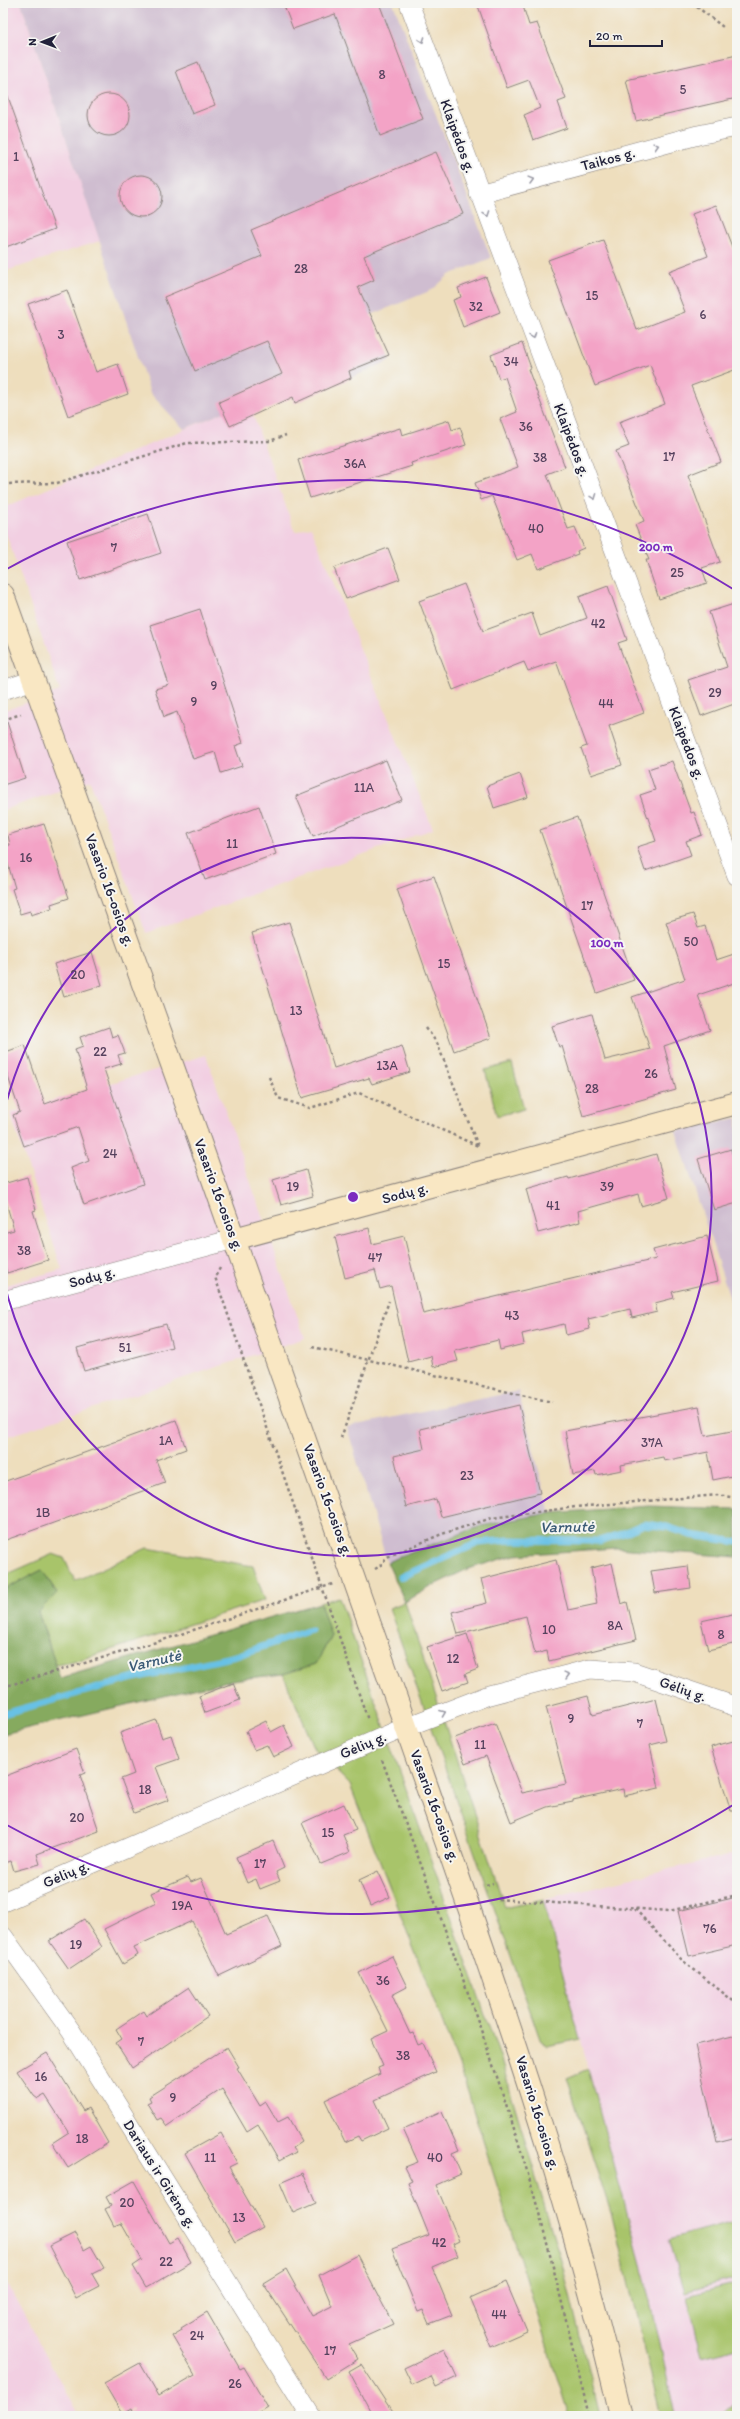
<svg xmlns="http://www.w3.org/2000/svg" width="740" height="2419" viewBox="0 0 740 2419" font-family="Itim,sans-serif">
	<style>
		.built { fill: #f2cfe2 }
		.industrial { fill: #cfbdd0 }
		.green { fill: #a8c46b; stroke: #657353 }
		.forest { fill: #86aa5f; stroke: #54664d }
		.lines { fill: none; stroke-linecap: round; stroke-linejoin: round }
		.stream { stroke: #67c1e5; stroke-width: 7 }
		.building { fill: #f3a3c6 }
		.street-casing { stroke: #88807c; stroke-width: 20 }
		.secondary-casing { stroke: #88807c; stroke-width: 24 }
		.path { stroke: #88807c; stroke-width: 2.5; stroke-dasharray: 3 3; stroke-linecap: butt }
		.street { stroke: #fff; stroke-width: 19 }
		.secondary { stroke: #f9e7c3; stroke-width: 22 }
		.oneway { stroke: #9c9ca7 }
		.ring { fill: none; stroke: #7b2cbf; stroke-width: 2 }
		.labels { text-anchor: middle; stroke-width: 4; stroke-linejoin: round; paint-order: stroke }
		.number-label { font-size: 13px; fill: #56425e }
		.street-label { font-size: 15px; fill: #22223b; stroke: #f6f6f2 }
		.water-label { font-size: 16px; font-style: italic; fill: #3a5a76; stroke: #f6f6f2 }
		.centre { fill: #7b2cbf; stroke: #f6f6f2; stroke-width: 2 }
		.ring-label { font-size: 12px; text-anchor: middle; font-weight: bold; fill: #7b2cbf; stroke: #f6f6f2; stroke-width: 4; stroke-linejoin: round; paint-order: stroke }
	</style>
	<rect width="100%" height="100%" fill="#f6f6f2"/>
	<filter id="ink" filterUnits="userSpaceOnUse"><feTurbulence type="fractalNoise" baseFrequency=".025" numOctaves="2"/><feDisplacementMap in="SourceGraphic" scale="8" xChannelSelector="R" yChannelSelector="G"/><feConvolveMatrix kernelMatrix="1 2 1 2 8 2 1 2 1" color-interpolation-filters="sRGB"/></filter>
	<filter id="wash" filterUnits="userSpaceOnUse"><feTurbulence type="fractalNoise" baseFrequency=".012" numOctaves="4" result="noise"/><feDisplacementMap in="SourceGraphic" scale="16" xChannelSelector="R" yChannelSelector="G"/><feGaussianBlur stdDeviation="0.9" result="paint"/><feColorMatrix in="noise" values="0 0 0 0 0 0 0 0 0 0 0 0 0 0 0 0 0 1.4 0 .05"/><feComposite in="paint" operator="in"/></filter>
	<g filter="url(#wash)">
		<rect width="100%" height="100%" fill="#eedebd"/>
		<g class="built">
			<path d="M3,3H21L100,241L3,272Z"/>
			<path d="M224,412L253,415L295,532L311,527L433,829L146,933L90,780L3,810V711L60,691L3,525V508Z"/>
			<path d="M206,1055L305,1338L3,1438V1286L62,1269L10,1113Z"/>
			<path d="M737,1853V2416H675L651,2301L543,1899Z"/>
			<path d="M3,2276L79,2416H3Z"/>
		</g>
		<g class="industrial">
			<path d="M21,3H393L491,258L449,275L432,290L371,315L391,360L295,403L292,397L230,426L224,412L184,429L150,393Z"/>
			<path d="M737,1118V1321L676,1131Z"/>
			<path d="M518,1391L550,1513L481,1526L387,1562L347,1427Z"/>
		</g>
		<g class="green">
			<path d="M512,1063L524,1109L497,1116L485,1070Z"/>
			<path d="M147,1548L253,1566L265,1600L73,1662L56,1665L38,1612L57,1593L42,1570L3,1590V1576L53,1554L64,1558L75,1581Z"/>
			<path d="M339,1597L501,2060L566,2278L599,2416H569L462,2073L350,1785L315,1749L283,1674L316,1664L331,1636L320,1603Z"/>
			<path d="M405,1602L505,1908L543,1899L580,2039L547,2046L541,2042L389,1608Z"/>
			<path d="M588,2069L651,2301L675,2416H661L612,2216L567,2078Z"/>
			<path d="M737,2220V2278L685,2292L669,2239Z"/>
			<path d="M737,2283V2348L702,2357L687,2296Z"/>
			<path d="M737,2400V2416H723L724,2414Z"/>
		</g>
		<g class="forest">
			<path d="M649,1506L737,1509V1557L616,1548L515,1555L468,1569L436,1584L405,1602L387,1562L481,1526L550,1513Z"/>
			<path d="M42,1570L57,1593L38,1612L60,1678L320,1603L331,1636L316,1664L283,1674L232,1680L3,1734V1590Z"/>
		</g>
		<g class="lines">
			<g class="stream">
				<path d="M401,1577L478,1543L509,1540L599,1541L621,1534L644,1524L667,1527L691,1535L737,1542"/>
				<path d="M3,1714L134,1678L236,1656L310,1630"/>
			</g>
		</g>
		<g id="blocks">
			<g class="building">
				<path d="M283,3H379L423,119L380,136L335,14L293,29Z"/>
				<path d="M477,3H522L529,25L537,23L566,99L558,102L567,128L533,140L524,115L540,108L529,80L507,88Z"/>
				<path d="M737,55V98L636,121L626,80Z"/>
				<path d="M198,62L215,105L192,114L176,71Z"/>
				<path d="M3,91H6L55,229L3,248Z"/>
				<circle cx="109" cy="115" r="21"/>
				<path d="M436,152L463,214L364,256L374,280L358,287L389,355L349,371L351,378L295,403L293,397L230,426L219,402L282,374L267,341L195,371L164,297L262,256L251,230Z"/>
				<circle cx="141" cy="196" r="21"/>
				<path d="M716,205L737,260V369L691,386L721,462L688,475L720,562L702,568L707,583L659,599L646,560H649L635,525L644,521L616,451L629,446L619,422L665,404L650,365L595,386L548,260L603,240L637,330L685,312L669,271L708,256L692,214Z"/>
				<path d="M486,277L500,312L463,327L453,300L461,297L458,288Z"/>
				<path d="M67,290L96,372L118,364L128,394L68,416L28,304Z"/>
				<path d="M522,343L531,368L528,369L565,467L547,474L568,529L575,527L584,548L577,551L578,554L538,569L532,554L517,560L492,496L481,500L475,483L518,467L500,419L517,412L505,377L499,379L491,355Z"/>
				<path d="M449,420L452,430L460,427L466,445L411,463L412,466L310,498L298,460L400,428L402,435Z"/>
				<path d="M148,514L161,553L80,580L67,541Z"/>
				<path d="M388,548L400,579L346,599L334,568Z"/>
				<path d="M464,584L483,631L532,613L540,636L587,618L579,597L608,586L627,640L618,643L644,713L609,726L622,765L591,775L581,748L587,746L556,661L528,671L524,662L453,690L419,601Z"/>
				<path d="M737,603V703L701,716L688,680L727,667L709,612Z"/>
				<path d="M200,609L243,743L235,746L242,766L221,773L215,752L193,759L177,712L164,717L155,689L169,685L150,625Z"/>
				<path d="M3,722H7L25,778L3,785Z"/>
				<path d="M386,760L402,800L313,836L296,796Z"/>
				<path d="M672,761L691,813L694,812L702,835L686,841L691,855L645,871L637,847L656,841L640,795L655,790L648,769Z"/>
				<path d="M520,774L528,797L494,808L487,786Z"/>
				<path d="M259,806L276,854L205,880L188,833Z"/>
				<path d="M577,817L634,980L597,993L540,830Z"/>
				<path d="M44,824L69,898L51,904L52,908L31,915L30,911L20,914L12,889L15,888L3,847L10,845L8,835Z"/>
				<path d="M434,876L491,1038L454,1051L397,889Z"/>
				<path d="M693,914L698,928L705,926L716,960L737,953V982L698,995L710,1030L664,1046L676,1090L583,1116L562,1046L559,1047L552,1026L592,1014L605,1060L650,1049L632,997L685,979L666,922Z"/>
				<path d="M289,922L334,1068L402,1046L410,1072L372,1084L369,1078L302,1098L252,933Z"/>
				<path d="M92,952L102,985L64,997L54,964Z"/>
				<path d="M109,1027L112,1037L118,1035L125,1053L118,1055L121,1064L104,1069L143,1184L84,1205L71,1168L89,1161L78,1127L24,1146L13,1115L20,1112L3,1062V1053L25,1045L45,1104L87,1089L75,1049L83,1046L80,1037Z"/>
				<path d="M731,1149L737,1171V1203L714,1210L698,1159Z"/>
				<path d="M656,1154L669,1198L641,1206L638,1194L578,1211L580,1222L538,1233L526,1189L568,1177L569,1179Z"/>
				<path d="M306,1170L313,1196L281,1205L273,1180Z"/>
				<path d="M27,1177L36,1210L33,1211L48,1260L7,1273L3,1259V1233L14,1230L3,1192V1184Z"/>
				<path d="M369,1228L372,1244L404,1236L423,1314L656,1259L653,1250L707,1236L718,1281L672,1292L674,1298L655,1303L657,1312L632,1318L630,1309L588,1319L590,1329L566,1335L564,1324L522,1334L524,1344L500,1350L498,1340L455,1351L458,1361L433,1367L431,1356L408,1362L391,1286L380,1289L375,1270L345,1278L335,1237Z"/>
				<path d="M166,1324L172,1347L84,1371L77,1348Z"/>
				<path d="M519,1405L540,1493L441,1517L436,1499L406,1507L394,1456L424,1449L420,1429Z"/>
				<path d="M699,1406L705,1436L737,1430V1475L713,1480L708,1452L664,1461L663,1457L621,1465L622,1470L596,1475L595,1471L573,1475L565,1431Z"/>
				<path d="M176,1420L186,1449L156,1460L165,1483L3,1541V1482Z"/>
				<path d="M556,1560L568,1610L597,1604L591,1568L612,1563L621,1604L627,1602L636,1640L549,1661L547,1651L535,1654L526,1616L458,1634L452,1612L487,1603L481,1579Z"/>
				<path d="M688,1566L691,1588L655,1593L651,1571Z"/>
				<path d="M737,1613V1643L708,1650L701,1621Z"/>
				<path d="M467,1634L478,1669L465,1674L468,1682L442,1691L427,1647Z"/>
				<path d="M233,1683L240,1700L205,1713L199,1696Z"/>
				<path d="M588,1696L593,1715L656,1699L666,1741L650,1745L659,1788L624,1796L623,1789L573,1800V1802L547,1807L511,1822L486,1756L465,1764L455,1738L495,1723L522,1793L566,1784L546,1707Z"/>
				<path d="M156,1720L162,1738L171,1735L179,1759L156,1767L169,1800L134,1813L121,1779L134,1774L120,1733Z"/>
				<path d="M266,1721L271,1732L284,1725L294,1747L273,1757L267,1745L254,1750L246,1731Z"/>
				<path d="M737,1740V1811H731L711,1747Z"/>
				<path d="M76,1749L85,1773L80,1775L99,1831L37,1854L40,1864L14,1871L11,1861L3,1863V1777Z"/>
				<path d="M344,1804L356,1830L343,1835L350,1852L321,1864L302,1823Z"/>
				<path d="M273,1841L284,1868L276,1872L280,1881L260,1889L256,1879L247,1883L236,1857Z"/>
				<path d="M378,1871L390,1897L370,1906L359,1880Z"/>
				<path d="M188,1877L191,1882L201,1878L226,1934L268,1916L282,1946L219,1976L192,1921L134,1947L138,1955L123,1964L104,1929L156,1903L151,1893Z"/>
				<path d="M737,1897V1945L689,1956L678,1911Z"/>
				<path d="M84,1919L102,1947L69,1969L49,1941Z"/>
				<path d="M392,1956L407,1987L392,1995L410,2034L413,2033L418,2045L423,2043L436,2072L375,2100L388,2128L361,2141L358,2136L345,2142L325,2100L380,2074L378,2068L383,2066L371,2039L388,2031L359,1973Z"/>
				<path d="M189,1987L208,2016L132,2068L116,2043L122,2039L116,2029L143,2011L146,2016Z"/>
				<path d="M737,2035V2137L717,2142L695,2045Z"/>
				<path d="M227,2047L239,2067L237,2068L260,2106L266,2102L278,2122L288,2117L302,2142L293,2148L296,2152L279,2161L258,2125L247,2132L222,2089L167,2126L161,2118L157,2120L147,2103L151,2101L149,2097Z"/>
				<path d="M47,2053L83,2111L88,2108L108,2143L68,2168L52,2143L69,2132L45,2095L38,2099L34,2096L17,2071Z"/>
				<path d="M442,2112L459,2150L452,2153L461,2174L436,2185L459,2241L453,2244L458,2256L432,2267L452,2315L429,2324L423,2310L418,2312L392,2249L429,2235L408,2183L412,2181L405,2167L418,2162L403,2129Z"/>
				<path d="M221,2133L237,2163L229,2167L263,2227L235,2242L185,2153Z"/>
				<path d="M303,2173L316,2203L293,2213L280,2183Z"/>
				<path d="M134,2181L169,2243L178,2238L191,2262L146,2288L133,2266L142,2260L121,2223L114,2226L105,2209L111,2206L106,2197Z"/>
				<path d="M75,2233L84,2250L91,2246L104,2268L92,2274L99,2286L76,2298L49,2246Z"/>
				<path d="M357,2255L393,2324L349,2344L358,2359L326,2379L263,2283L286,2269L312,2316L332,2306L319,2275Z"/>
				<path d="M506,2282L527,2331L491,2347L470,2298Z"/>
				<path d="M207,2312L240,2369L244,2367L268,2408L255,2416H123L133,2410L132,2408L122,2414L104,2383L140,2363L159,2396L195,2375L172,2336L182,2330L181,2328Z"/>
				<path d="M444,2349L457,2377L436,2387L431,2376L412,2385L404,2368Z"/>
				<path d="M361,2364L395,2416H373L349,2371Z"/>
			</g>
		</g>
	</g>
	<g filter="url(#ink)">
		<use href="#blocks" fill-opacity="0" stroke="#88807c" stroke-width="1"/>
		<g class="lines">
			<g class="street-casing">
				<g id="street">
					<path d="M409,3L737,876"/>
					<path d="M479,194L698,135L737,127"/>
					<path d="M3,690L34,680"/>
					<path d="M3,1301L234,1239"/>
					<path d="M3,1902L406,1727L489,1695L590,1669L634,1672L737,1707"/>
					<path d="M3,1936L71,2031L311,2416"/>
				</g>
			</g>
			<g class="secondary-casing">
				<g id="secondary">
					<path d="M3,595C139,971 274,1346 405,1724C485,1953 567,2180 621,2416"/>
					<path d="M234,1239L737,1103"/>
				</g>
			</g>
			<g class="path">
				<path d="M692,3L723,27"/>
				<path d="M3,484L57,483L187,443L270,441L286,435"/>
				<path d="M3,720L21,714"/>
				<path d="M426,1028L437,1043L478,1146"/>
				<path d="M269,1077L278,1098L310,1108L359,1093L478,1146"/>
				<path d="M220,1268L215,1277L368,1720"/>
				<path d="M312,1347L552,1402"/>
				<path d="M341,1438L389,1301"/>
				<path d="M375,1569L380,1566L387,1557L442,1534L492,1518L575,1507L717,1495L737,1498"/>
				<path d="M3,1687L163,1640L333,1584"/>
				<path d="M382,1760C428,1884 475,2006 515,2132C545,2225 566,2321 589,2416"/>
				<path d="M486,1885L493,1883"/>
				<path d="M498,1899L669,1911L737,1895"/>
				<path d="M635,1909L682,1960L737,2004"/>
			</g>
			<use href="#street" class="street"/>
			<use href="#secondary" class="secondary"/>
		</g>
		<defs><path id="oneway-chevron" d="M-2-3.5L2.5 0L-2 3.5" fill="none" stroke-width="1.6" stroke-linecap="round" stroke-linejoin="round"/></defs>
		<g class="oneway">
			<use href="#oneway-chevron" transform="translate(422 40) rotate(70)"/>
			<use href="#oneway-chevron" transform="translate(656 146) rotate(-15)"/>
			<use href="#oneway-chevron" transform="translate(531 180) rotate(-15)"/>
			<use href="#oneway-chevron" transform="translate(487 214) rotate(70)"/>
			<use href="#oneway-chevron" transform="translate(533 336) rotate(69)"/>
			<use href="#oneway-chevron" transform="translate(594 497) rotate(69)"/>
			<use href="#oneway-chevron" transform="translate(567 1675) rotate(-15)"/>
			<use href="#oneway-chevron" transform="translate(443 1713) rotate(-21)"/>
		</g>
	</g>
	<g class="ring">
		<path d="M3 1116A359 359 0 1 1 3 1278"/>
		<path d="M733 1805A717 717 0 0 1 5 1824M5 570A717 717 0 0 1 733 589"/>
	</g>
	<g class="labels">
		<g class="number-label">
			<text x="382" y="79">8</text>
			<text x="683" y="94">5</text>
			<text x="16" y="161">1</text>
			<text x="301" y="273">28</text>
			<text x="592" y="300">15</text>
			<text x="476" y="311">32</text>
			<text x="703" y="319">6</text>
			<text x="61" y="339">3</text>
			<text x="511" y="366">34</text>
			<text x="526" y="431">36</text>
			<text x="669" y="461">17</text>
			<text x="540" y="462">38</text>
			<text x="355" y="468">36A</text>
			<text x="536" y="533">40</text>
			<text x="114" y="552">7</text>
			<text x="677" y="577">25</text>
			<text x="598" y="628">42</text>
			<text x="214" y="690">9</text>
			<text x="715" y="697">29</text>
			<text x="194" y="706">9</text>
			<text x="606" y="708">44</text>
			<text x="364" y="792">11A</text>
			<text x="232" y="848">11</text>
			<text x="26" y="862">16</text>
			<text x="587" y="910">17</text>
			<text x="691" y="946">50</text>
			<text x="444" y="968">15</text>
			<text x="78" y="979">20</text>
			<text x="296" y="1015">13</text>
			<text x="100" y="1056">22</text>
			<text x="387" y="1070">13A</text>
			<text x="651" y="1078">26</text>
			<text x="592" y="1093">28</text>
			<text x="110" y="1158">24</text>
			<text x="293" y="1191">19</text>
			<text x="607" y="1191">39</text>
			<text x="553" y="1210">41</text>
			<text x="24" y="1255">38</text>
			<text x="375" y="1262">47</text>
			<text x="512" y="1320">43</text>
			<text x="125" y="1352">51</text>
			<text x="166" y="1445">1A</text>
			<text x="652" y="1447">37A</text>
			<text x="467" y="1480">23</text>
			<text x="43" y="1517">1B</text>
			<text x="615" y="1630">8A</text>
			<text x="549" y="1634">10</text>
			<text x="721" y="1639">8</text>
			<text x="453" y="1663">12</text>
			<text x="571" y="1723">9</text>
			<text x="640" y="1728">7</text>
			<text x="480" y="1749">11</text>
			<text x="145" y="1794">18</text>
			<text x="77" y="1822">20</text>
			<text x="328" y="1837">15</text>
			<text x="260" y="1868">17</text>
			<text x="182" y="1910">19A</text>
			<text x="710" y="1933">76</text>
			<text x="76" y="1949">19</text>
			<text x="383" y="1985">36</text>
			<text x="141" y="2046">7</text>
			<text x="403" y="2060">38</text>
			<text x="41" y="2081">16</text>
			<text x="173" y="2102">9</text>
			<text x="82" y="2143">18</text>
			<text x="210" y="2162">11</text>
			<text x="435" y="2162">40</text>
			<text x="127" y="2207">20</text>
			<text x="239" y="2222">13</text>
			<text x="439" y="2247">42</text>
			<text x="166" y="2266">22</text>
			<text x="499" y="2319">44</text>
			<text x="197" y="2340">24</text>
			<text x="330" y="2355">17</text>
			<text x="235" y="2388">26</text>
		</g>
		<g class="street-label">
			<text transform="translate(458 136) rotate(70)" y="5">Klaipėdos g.</text>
			<text transform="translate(608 159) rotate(-15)" y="5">Taikos g.</text>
			<text transform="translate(572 440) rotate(69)" y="5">Klaipėdos g.</text>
			<text transform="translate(687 743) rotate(69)" y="5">Klaipėdos g.</text>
			<text transform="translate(110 890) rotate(70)" y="5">Vasario 16-osios g.</text>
			<text transform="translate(405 1193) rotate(-15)" y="5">Sodų g.</text>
			<text transform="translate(219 1195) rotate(70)" y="5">Vasario 16-osios g.</text>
			<text transform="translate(92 1277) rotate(-15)" y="5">Sodų g.</text>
			<text transform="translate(328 1500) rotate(70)" y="5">Vasario 16-osios g.</text>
			<text transform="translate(683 1689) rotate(19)" y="5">Gėlių g.</text>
			<text transform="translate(363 1745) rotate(-23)" y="5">Gėlių g.</text>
			<text transform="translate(435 1806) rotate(70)" y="5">Vasario 16-osios g.</text>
			<text transform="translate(66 1874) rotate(-23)" y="5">Gėlių g.</text>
			<text transform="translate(538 2113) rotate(73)" y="5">Vasario 16-osios g.</text>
			<text transform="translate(160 2174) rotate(58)" y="5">Dariaus ir Girėno g.</text>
		</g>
		<g class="water-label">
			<text transform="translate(567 1526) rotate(-1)" y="6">Varnutė</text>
			<text transform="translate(154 1660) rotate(-13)" y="6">Varnutė</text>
		</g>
	</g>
	<circle cx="353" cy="1197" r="6" class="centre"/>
	<g class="ring-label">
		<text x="656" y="551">200 m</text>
		<text x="607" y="947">100 m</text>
	</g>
	<rect width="740" height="2419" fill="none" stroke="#f6f6f2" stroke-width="16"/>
	<g transform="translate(42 42) rotate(269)" stroke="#f6f6f2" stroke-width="3" paint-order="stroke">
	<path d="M0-3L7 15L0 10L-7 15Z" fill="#22223b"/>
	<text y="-6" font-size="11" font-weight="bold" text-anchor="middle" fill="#22223b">N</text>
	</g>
	<path d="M590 40v6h72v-6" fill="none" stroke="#22223b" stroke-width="2"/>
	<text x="596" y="40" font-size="12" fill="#22223b" stroke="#f6f6f2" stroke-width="3" paint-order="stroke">20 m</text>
</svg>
